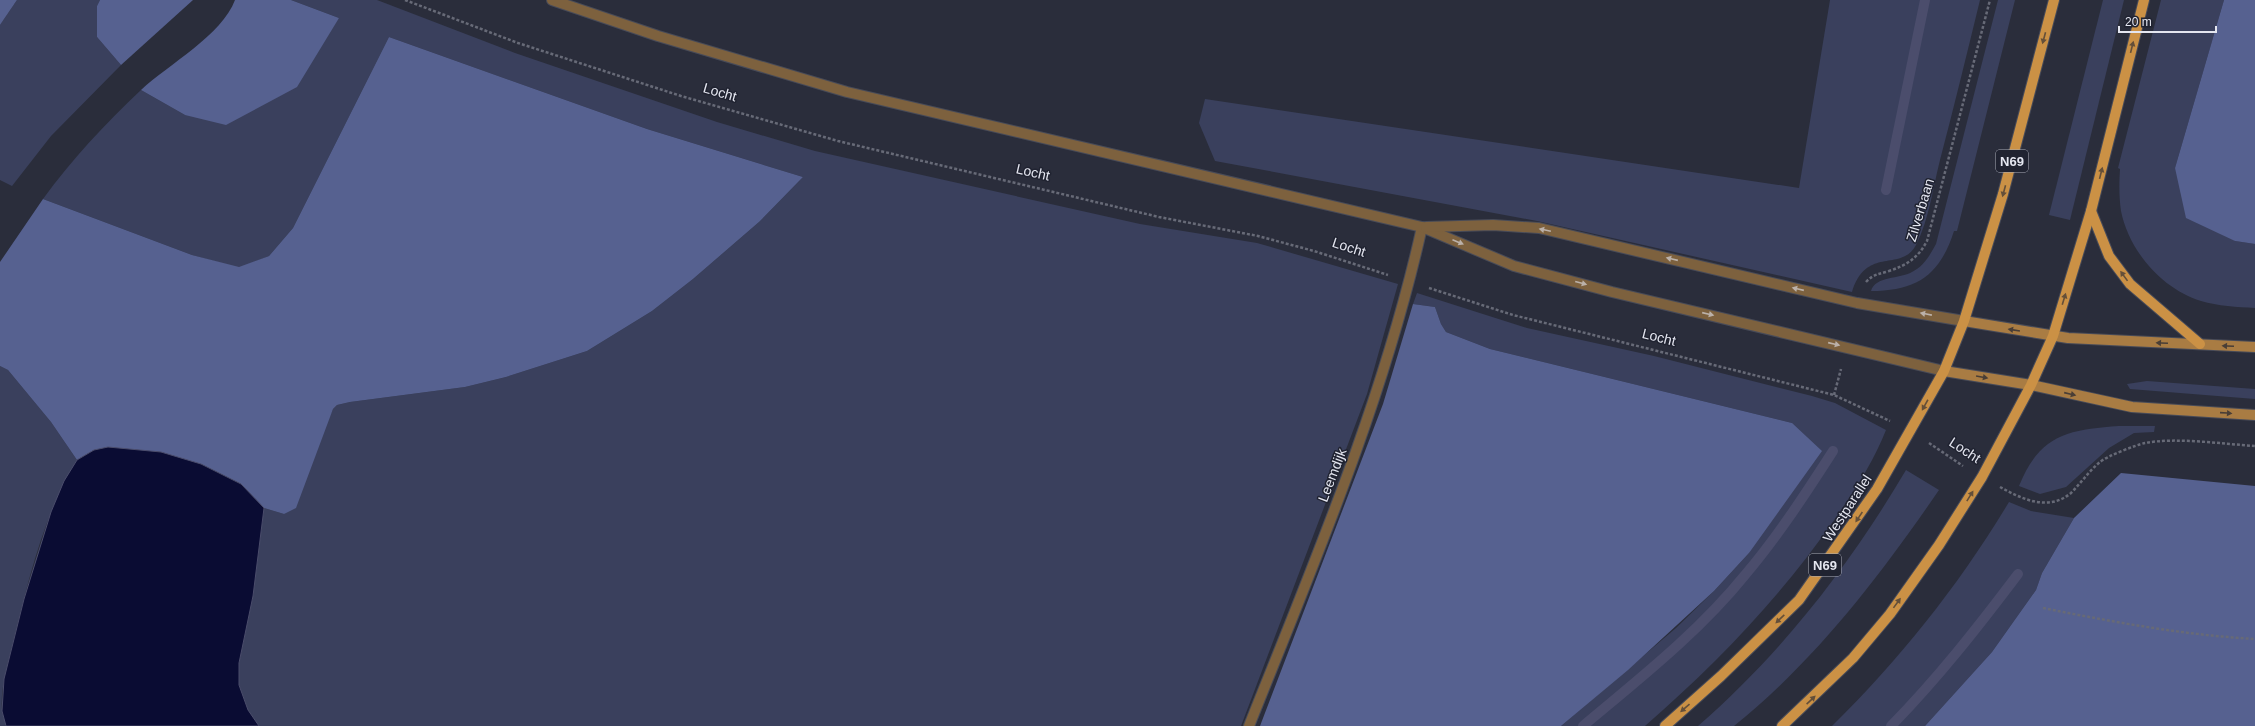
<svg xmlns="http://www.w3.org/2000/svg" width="2255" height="726" viewBox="0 0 2255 726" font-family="Arial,sans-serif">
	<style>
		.green { fill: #3a405d }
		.forest { fill: #566190 }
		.water { fill: #0a0c33; stroke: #4b4d6c }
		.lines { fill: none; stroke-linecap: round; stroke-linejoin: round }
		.stream { stroke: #4b4d6c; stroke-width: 10 }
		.minor-casing { stroke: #484b58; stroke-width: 12 }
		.tertiary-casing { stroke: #484b58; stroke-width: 12 }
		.secondary-casing { stroke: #484b58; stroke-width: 12 }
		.primary-casing { stroke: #484b58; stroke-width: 12 }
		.path { stroke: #676a77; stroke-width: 2.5; stroke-dasharray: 3 2; stroke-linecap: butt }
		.minor { stroke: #7d613e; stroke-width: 10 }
		.tertiary { stroke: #7d613e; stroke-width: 10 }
		.secondary { stroke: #a97c43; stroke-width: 10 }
		.primary { stroke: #cb9145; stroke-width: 10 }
		.oneway { fill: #644f39 }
		.oneway2 { fill: #bbb1a9 }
		.oneway3 { fill: #493e36 }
		.labels { text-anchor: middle; stroke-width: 3; stroke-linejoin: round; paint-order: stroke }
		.shield { fill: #202331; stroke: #a9acb7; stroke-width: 1 }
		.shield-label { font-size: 13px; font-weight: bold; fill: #e4e6f0 }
		.street-label { font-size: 14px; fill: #e4e6f0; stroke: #202331 }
	</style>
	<rect width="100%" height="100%" fill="#2a2d3b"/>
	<g class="green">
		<path d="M17,0H100L97,6V37L121,65L51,136L12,186L0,180V25Z"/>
		<path d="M291,0H377L515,53L717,122L815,151L1140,224L1257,243L1398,284L1367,394L1241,726H259L248,710L239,685V663L253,596L264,508L284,514L333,409L337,405L350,402L465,387L506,377L587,351L652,311L693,279L759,222L803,177L647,129L389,37L293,228L269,256L239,268L192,255L43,199C72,159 105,124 141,90L185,115L339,18Z"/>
		<path d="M1830,0H1980C1967,53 1954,107 1940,160C1933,187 1929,220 1916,245C1901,273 1867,245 1852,292L1537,221L1215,161L1199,123L1205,99L1799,188Z"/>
		<path d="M1998,0H2015L1957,231H1954C1940,275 1917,291 1871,291C1875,276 1900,279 1912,272C1924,266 1930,255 1936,244Z"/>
		<path d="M2103,0H2124L2070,220L2049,215Z"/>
		<path d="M2161,0H2224L2175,168L2235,241L2255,244V308C2237,307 2218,306 2201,301C2162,289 2129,251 2121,211C2119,197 2119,183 2120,169L2118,168Z"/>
		<path d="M1417,293L1527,328L1654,356L1812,396L1835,403L1886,430C1873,463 1853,493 1832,523C1778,600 1715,665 1645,726H1561L1676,628L1714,591L1749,553L1792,423L1490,349L1446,332L1441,324L1435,307L1413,304Z"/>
		<path d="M0,366L8,370L51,422L77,460C44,513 28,582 13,642C8,663 0,689 2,711C3,716 5,721 6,726H0Z"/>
		<path d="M2147,381L2255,389V399L2130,389L2127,384Z"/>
		<path d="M2119,426H2155L2154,432L2134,433L2109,448L2066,487L2040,494L2019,486C2040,434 2068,430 2119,426Z"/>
		<path d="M1906,470L1939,490C1880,576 1816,660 1734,726H1698C1782,653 1850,565 1906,470Z"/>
		<path d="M2009,502L2031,511L2074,518L2042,573L2036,590L1992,652L1925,726H1832C1901,658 1959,585 2009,502Z"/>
	</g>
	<g class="forest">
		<path d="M0,0H17L0,25Z"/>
		<path d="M100,0H193L121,65L97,37V6Z"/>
		<path d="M235,0H291L339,18L297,87L226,125L185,115L141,90C169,64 222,35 235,0Z"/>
		<path d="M2224,0H2255V244L2235,241L2186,218L2175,168Z"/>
		<path d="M389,37L647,129L803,177L759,222L693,279L652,311L587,351L506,377L465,387L350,402L337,405L333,409L296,508L284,514L264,508L241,484L201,464L94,450L77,460L51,422L8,370L0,366V262L43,199L192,255L239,267L269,256L293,228Z"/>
		<path d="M1413,304L1435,307L1441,324L1446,332L1490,349L1792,423L1822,451L1749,553L1714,591L1628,670L1561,726H1260L1383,404Z"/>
		<path d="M2121,473L2255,486V726H1925L1992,652L2036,590L2042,573L2074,518Z"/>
	</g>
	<path class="water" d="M108,447L161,452L201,464L241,484L264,508L253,596L239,663V685L248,710L259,726H6L2,711L4,679L24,599L51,512L64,481L77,460L94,450Z"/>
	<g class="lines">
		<g class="stream">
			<path d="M1886,190L1925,0"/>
			<path d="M1583,726C1639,679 1699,632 1745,575C1778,536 1806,493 1833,451"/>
			<path d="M1891,726C1938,678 1978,627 2018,574"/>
		</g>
		<g class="minor-casing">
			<path id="minor" d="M1249,726C1314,563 1384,399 1422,227"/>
		</g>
		<g class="tertiary-casing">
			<g id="tertiary">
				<path d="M552,0L658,36L847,92L1422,227L1514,266L1612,292L1944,371"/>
				<path d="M1426,227L1493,225L1539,228L1857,303L1964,321"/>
			</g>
		</g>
		<g class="secondary-casing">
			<g id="secondary">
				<path d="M1964,321L2068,338L2255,347"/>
				<path d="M1944,371L2031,385L2132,407L2255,415"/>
			</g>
		</g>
		<g class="primary-casing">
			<g id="primary">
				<path d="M2091,211L2109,256L2130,284L2200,344"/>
				<path d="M1665,726L1721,676L1799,600L1877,489L1944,371L1964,321L2003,194L2054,0"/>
				<path d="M1782,726L1853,658L1890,614L1939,545L1982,477L2031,385L2053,336L2091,211L2144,0"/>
			</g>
		</g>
		<g class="path">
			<path d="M405,0L518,43L681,96L838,141L1159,217L1258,236L1314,251L1388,275"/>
			<path d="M1866,282C1873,274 1880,274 1889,271C1907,265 1918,258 1927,241L1990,0"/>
			<path d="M1429,288L1513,315L1834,395L1890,421"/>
			<path d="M1834,395L1841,369"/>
			<path d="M1929,443L1963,466"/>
			<path d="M2000,487C2022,499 2048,512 2071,493C2081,483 2089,471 2100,462C2107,456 2136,445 2145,443C2177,437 2222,444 2255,446"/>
			<path d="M2043,608C2113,622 2184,635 2255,639"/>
		</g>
		<use href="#minor" class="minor"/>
		<use href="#tertiary" class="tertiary"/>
		<use href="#secondary" class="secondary"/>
		<use href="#primary" class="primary"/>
	</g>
	<defs><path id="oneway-solid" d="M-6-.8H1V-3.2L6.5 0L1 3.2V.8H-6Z"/></defs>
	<g class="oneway">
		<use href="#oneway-solid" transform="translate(2044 38) rotate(105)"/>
		<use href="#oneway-solid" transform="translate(2132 47) rotate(-76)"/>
		<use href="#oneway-solid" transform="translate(2101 173) rotate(-76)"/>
		<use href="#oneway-solid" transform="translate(2004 191) rotate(105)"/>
		<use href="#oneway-solid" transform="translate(2124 276) rotate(-126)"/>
		<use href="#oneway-solid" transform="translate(2064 299) rotate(-73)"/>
		<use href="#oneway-solid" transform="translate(1925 405) rotate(119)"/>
		<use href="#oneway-solid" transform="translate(1970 496) rotate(-58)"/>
		<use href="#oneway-solid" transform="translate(1859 517) rotate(124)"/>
		<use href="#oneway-solid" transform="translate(1897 603) rotate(-54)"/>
		<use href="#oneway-solid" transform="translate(1780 619) rotate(136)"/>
		<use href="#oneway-solid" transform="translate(1811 700) rotate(-43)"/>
		<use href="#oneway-solid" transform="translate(1685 708) rotate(139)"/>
	</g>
	<g class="oneway2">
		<use href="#oneway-solid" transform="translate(1545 230) rotate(-168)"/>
		<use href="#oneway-solid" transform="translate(1458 242) rotate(23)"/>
		<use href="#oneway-solid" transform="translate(1672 259) rotate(-167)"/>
		<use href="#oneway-solid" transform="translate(1581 283) rotate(15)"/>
		<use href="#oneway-solid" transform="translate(1798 289) rotate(-167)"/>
		<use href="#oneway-solid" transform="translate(1708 314) rotate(13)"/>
		<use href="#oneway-solid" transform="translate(1926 314) rotate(-169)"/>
		<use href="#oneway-solid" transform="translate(1834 344) rotate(13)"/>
	</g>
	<g class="oneway3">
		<use href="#oneway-solid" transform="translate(2014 330) rotate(-171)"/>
		<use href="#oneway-solid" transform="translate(2162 343) rotate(-177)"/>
		<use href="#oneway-solid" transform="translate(2228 346) rotate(-177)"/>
		<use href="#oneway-solid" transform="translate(1982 377) rotate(10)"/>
		<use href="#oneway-solid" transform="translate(2070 394) rotate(13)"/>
		<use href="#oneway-solid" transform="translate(2226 413) rotate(4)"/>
	</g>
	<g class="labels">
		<g class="shield">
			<rect x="1996" y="150" width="32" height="22" rx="3"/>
			<rect x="1809" y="554" width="32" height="22" rx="3"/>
		</g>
		<g class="shield-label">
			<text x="2012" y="166">N69</text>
			<text x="1825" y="570">N69</text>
		</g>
		<g class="street-label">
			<text transform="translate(720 92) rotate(16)" y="5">Locht</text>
			<text transform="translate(1033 172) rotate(13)" y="5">Locht</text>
			<text transform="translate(1920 210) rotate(-73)" y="5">Zilverbaan</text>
			<text transform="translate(1349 247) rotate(18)" y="5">Locht</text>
			<text transform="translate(1659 337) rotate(14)" y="5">Locht</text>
			<text transform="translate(1965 450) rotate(33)" y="5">Locht</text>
			<text transform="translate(1332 475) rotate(-69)" y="5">Leemdijk</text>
			<text transform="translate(1847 508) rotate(-57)" y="5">Westparallel</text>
		</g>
	</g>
	<path d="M2119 26v6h97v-6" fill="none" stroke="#e4e6f0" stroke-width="2"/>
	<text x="2125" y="26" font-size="12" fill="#e4e6f0" stroke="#202331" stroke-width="3" paint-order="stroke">20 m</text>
</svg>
